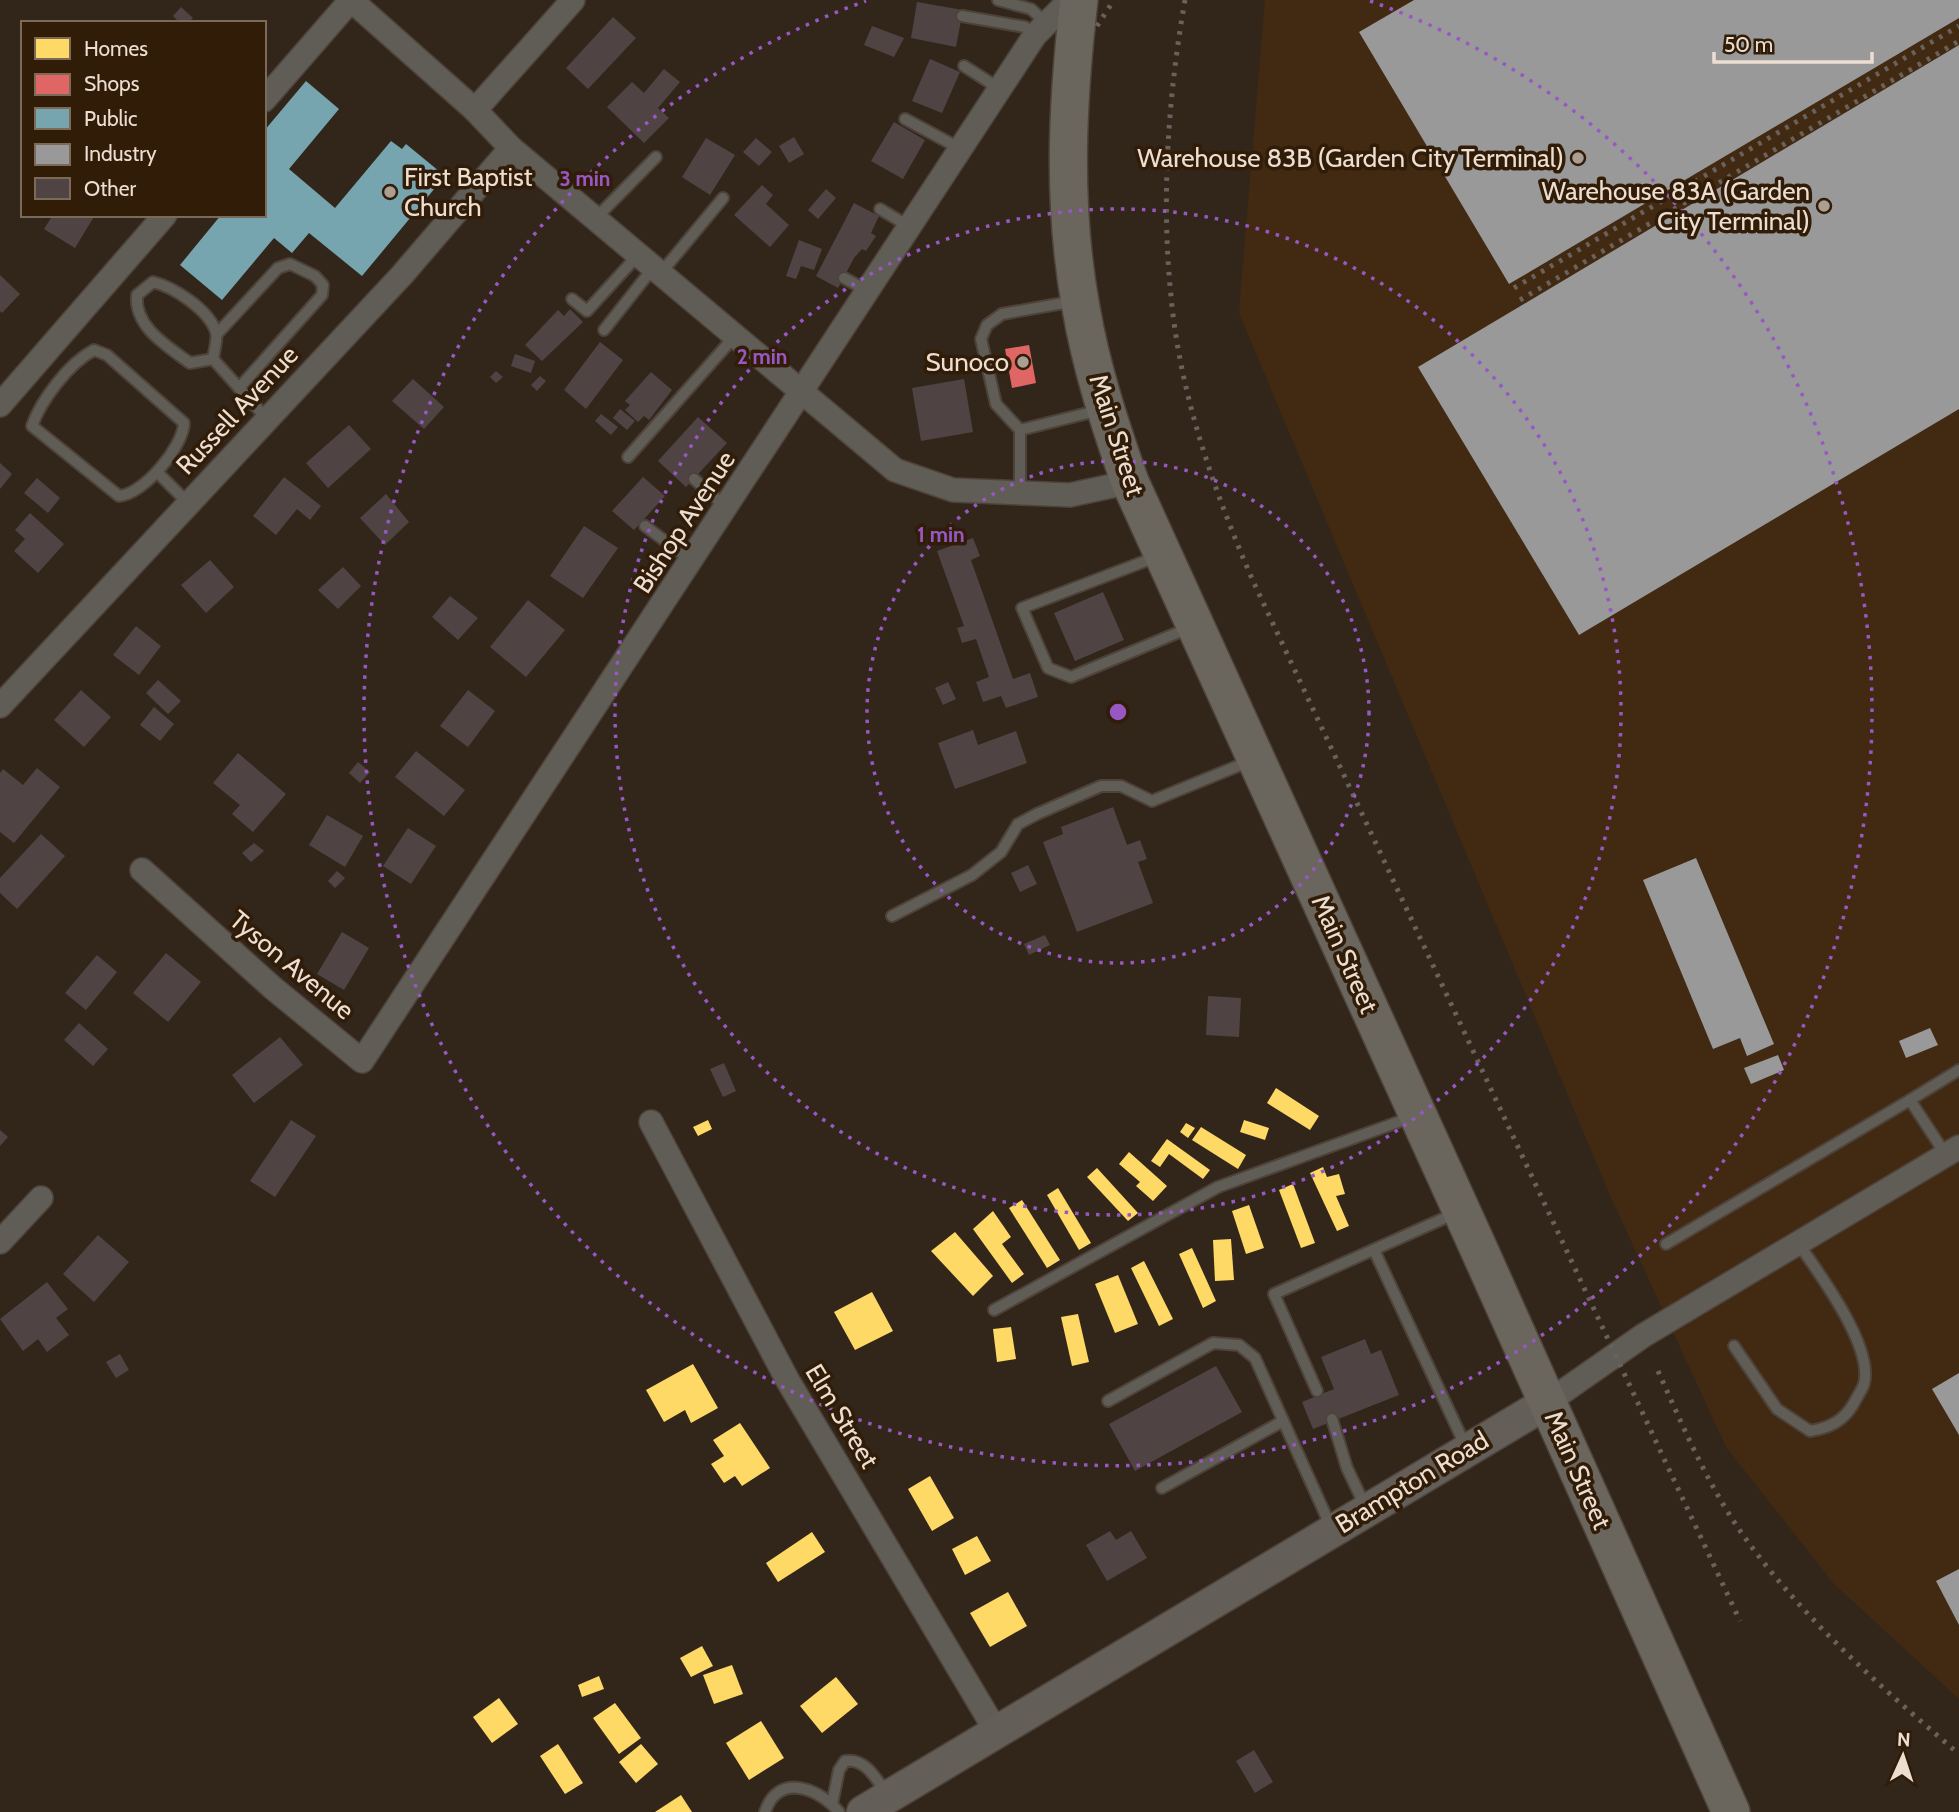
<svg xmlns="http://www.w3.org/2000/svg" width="1959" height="1812" viewBox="0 0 1959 1812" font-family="Cabin,sans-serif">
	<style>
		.built { fill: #422912 }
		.homes { fill: #ffd966 }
		.shops { fill: #e06666 }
		.public { fill: #76a5af }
		.industry { fill: #999 }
		.building { fill: #4f4443 }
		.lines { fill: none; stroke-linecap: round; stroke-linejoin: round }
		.lane-casing { stroke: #4e433a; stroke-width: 14 }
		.street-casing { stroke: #4e433a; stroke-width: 26 }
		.secondary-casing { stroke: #4e433a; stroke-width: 35 }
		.primary-casing { stroke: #4e433a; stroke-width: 40 }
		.lane { stroke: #605d57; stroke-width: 10 }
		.street { stroke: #605d57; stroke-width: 23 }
		.secondary { stroke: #635e57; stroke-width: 32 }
		.primary { stroke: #6a665d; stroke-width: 37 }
		.rail { stroke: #69625c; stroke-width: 5; stroke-dasharray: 3.5 7; stroke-linecap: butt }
		.ring { fill: none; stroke: #9858c4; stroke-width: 3.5; stroke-dasharray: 3.5 7 }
		.poi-dot { fill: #ac9e92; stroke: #311c08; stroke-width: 2.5 }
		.labels { text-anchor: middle; stroke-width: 7; stroke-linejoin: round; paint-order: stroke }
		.poi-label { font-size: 26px; fill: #edded2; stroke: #311c08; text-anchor: end }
		.street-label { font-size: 26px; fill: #edded2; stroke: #311c08 }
		.centre { fill: #9858c4; stroke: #311c08; stroke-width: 3.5 }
		.ring-label { font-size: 21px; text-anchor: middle; font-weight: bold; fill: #9858c4; stroke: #311c08; stroke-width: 7; stroke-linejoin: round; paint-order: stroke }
	</style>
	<rect width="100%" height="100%" fill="#32261b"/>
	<path class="built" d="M1265,0H1959V1699L1834,1584L1726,1447L1609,1193L1239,313Z"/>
	<g class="homes">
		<path d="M1276,1088L1319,1116L1310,1130L1267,1103Z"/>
		<path d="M708,1120L712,1129L698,1136L693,1127Z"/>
		<path d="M1244,1120L1269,1128L1265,1140L1240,1132Z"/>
		<path d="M1186,1123L1195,1128L1188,1138L1180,1132Z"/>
		<path d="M1201,1127L1246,1155L1238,1169L1192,1140Z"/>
		<path d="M1167,1139L1210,1170L1203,1179L1169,1154L1160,1167L1151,1161Z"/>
		<path d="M1129,1152L1167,1186L1153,1201L1136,1186L1140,1182L1119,1164Z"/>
		<path d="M1323,1167L1327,1177L1339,1174L1345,1194L1336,1196L1349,1226L1337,1231L1310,1173Z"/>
		<path d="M1097,1168L1138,1213L1128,1221L1087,1177Z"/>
		<path d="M1293,1184L1315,1243L1301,1248L1279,1190Z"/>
		<path d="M1058,1188L1091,1243L1079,1250L1047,1195Z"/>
		<path d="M1022,1200L1060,1260L1047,1268L1009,1208Z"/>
		<path d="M1249,1205L1264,1248L1246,1254L1232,1211Z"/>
		<path d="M993,1211L1011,1237L1002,1244L1024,1274L1012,1283L973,1229Z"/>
		<path d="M955,1232L993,1276L973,1296L931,1251Z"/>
		<path d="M1231,1239L1234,1280L1215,1281L1213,1240Z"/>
		<path d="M1192,1248L1216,1301L1203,1308L1179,1254Z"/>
		<path d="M1144,1261L1173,1319L1159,1326L1131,1268Z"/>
		<path d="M1118,1275L1138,1324L1115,1333L1095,1284Z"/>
		<path d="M872,1292L893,1331L855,1350L834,1312Z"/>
		<path d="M1078,1314L1089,1362L1072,1366L1061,1317Z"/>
		<path d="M1011,1327L1016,1359L997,1362L993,1329Z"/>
		<path d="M693,1364L718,1408L691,1423L685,1410L664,1422L646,1390Z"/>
		<path d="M740,1423L770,1468L742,1486L735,1476L724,1483L711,1464L724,1456L713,1440Z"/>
		<path d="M930,1476L954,1518L932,1531L908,1489Z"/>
		<path d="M812,1532L825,1552L778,1582L766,1563Z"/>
		<path d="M977,1536L991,1561L965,1575L952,1549Z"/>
		<path d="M1008,1592L1027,1626L990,1647L970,1613Z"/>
		<path d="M702,1646L713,1666L691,1677L680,1658Z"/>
		<path d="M732,1665L743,1694L714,1704L703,1675Z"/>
		<path d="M599,1676L604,1689L582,1697L578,1685Z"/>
		<path d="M836,1677L858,1704L822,1733L800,1706Z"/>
		<path d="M499,1698L518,1724L492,1743L473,1717Z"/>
		<path d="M615,1703L641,1738L619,1754L593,1718Z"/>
		<path d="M761,1721L784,1758L749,1780L726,1743Z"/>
		<path d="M558,1744L583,1783L565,1794L540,1756Z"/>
		<path d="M641,1744L658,1764L636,1783L619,1762Z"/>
		<path d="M681,1795L692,1812H655Z"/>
	</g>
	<path class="shops" d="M1029,345L1036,383L1012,388L1005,349Z"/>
	<path class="public" d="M306,81L339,109L289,169L335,208L391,141L402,149L406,144L445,176L362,276L309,233L292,253L274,238L222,300L180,265L221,215H264V131Z"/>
	<g class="industry">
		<path d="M1414,0H1959V18L1509,284L1359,32Z"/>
		<path d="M1959,45V409L1579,635L1418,367Z"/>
		<path d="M1696,858L1774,1044L1747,1056L1740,1038L1713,1049L1643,880Z"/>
		<path d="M1930,1028L1938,1045L1906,1058L1899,1041Z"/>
		<path d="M1778,1055L1784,1070L1751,1084L1744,1068Z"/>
		<path d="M1959,1373V1435L1932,1389Z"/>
		<path d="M1959,1569V1625L1936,1581Z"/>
	</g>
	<g class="building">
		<path d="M917,2L963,10L956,47L911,38Z"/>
		<path d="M181,7L193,18L188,23H180L173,16Z"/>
		<path d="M613,17L636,38L588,89L566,68Z"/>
		<path d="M872,26L904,38L894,57L864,45Z"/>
		<path d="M930,59L960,72L942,113L912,101Z"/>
		<path d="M664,69L680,82L658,108L669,118L644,143L607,107L632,82L644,93Z"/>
		<path d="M894,122L925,140L903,179L871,161Z"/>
		<path d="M794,137L804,154L789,163L779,146Z"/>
		<path d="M706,138L735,155L710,195L682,177Z"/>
		<path d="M756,138L772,152L759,166L743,152Z"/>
		<path d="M762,185L773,195L766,204L789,225L770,247L734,215Z"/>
		<path d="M826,189L836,198L818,219L808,210Z"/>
		<path d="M854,203L879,216L871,233L876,236L866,251L862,249L854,258L838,288L816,276Z"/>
		<path d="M53,215H95L75,248L44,229Z"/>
		<path d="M799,240L822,249L814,270L801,266L796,279L786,276Z"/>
		<path d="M0,275L20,294L2,313L0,311Z"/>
		<path d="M570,309L583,322L542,361L525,345L558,310L564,316Z"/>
		<path d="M600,342L623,360L586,409L564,390Z"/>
		<path d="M515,354L535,361L531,373L511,366Z"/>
		<path d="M496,371L503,377L496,383L490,377Z"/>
		<path d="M651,372L672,390L649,420L644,416L638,422L625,410L630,405L625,401Z"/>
		<path d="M540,376L546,381L537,391L531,385Z"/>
		<path d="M413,379L444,407L424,429L392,401Z"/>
		<path d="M964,379L973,432L921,441L912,388Z"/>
		<path d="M620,409L635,421L627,430L613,418Z"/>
		<path d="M601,414L618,427L611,435L595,421Z"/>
		<path d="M698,417L727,443L686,487L658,461Z"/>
		<path d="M349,425L371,449L328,488L306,463Z"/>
		<path d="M0,463L12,474L0,489Z"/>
		<path d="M284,477L321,506L310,520L297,509L276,535L253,516Z"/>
		<path d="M643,477L665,496L634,530L612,511Z"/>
		<path d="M37,478L60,498L48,513L24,493Z"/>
		<path d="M386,494L409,522L385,545L360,518Z"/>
		<path d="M30,513L64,544L38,573L14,551L25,539L15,530Z"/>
		<path d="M584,526L618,548L583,598L550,576Z"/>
		<path d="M973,538L980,556L971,560L1013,679L1030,673L1038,697L1006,708L1001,696L983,702L976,682L989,677L976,639L962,643L957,628L964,626L937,551Z"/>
		<path d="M210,560L234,587L206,613L181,585Z"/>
		<path d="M343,567L361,586L338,609L318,590Z"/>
		<path d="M1103,592L1124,640L1075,661L1054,613Z"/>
		<path d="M450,596L478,618L458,640L432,617Z"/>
		<path d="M528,600L565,630L526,677L490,647Z"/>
		<path d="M136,626L161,646L139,675L113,655Z"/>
		<path d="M158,680L181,701L168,714L146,693Z"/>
		<path d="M948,682L956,699L943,705L935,688Z"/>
		<path d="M81,690L111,717L84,747L54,720Z"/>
		<path d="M468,690L495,711L468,747L440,726Z"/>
		<path d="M154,707L174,724L160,741L140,725Z"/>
		<path d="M973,730L978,745L1016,731L1027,763L955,789L938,743Z"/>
		<path d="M416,751L465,790L444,816L395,777Z"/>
		<path d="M238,753L286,794L253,832L232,814L240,805L213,783Z"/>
		<path d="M358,762L370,772L360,783L349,773Z"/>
		<path d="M37,768L60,787L14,843L0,832V773L3,769L23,785Z"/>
		<path d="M1113,807L1127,845L1140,840L1147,859L1138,862L1153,903L1077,932L1043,842L1063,834L1061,827Z"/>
		<path d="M327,815L363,836L345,867L309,845Z"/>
		<path d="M408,828L436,846L411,884L383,866Z"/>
		<path d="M41,834L65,856L17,909L0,893V878Z"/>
		<path d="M254,843L264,851L251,862L242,853Z"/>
		<path d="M1028,865L1037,884L1020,892L1011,873Z"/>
		<path d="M337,871L345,878L335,888L328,881Z"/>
		<path d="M342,932L369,948L344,990L317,974Z"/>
		<path d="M1045,935L1050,945L1029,955L1024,944Z"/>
		<path d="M166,953L201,982L168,1022L133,993Z"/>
		<path d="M97,955L117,972L86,1010L65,993Z"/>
		<path d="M1208,996L1241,998L1239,1037L1206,1035Z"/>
		<path d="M79,1023L108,1049L93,1066L64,1040Z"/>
		<path d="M280,1037L303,1065L254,1103L232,1075Z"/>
		<path d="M724,1063L736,1091L723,1097L710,1069Z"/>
		<path d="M291,1120L316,1136L275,1197L250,1181Z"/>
		<path d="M0,1130L8,1137L0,1146Z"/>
		<path d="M98,1235L129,1262L94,1302L63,1274Z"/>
		<path d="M47,1282L68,1309L56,1318L69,1335L47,1352L38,1339L23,1351L0,1319Z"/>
		<path d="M1365,1339L1371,1354L1381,1350L1399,1395L1313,1429L1302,1402L1334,1389L1321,1357Z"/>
		<path d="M120,1354L129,1370L116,1378L106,1362Z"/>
		<path d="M1216,1366L1242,1412L1135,1471L1109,1424Z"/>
		<path d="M1110,1531L1116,1540L1131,1531L1147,1558L1107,1581L1086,1545Z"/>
		<path d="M1254,1750L1273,1782L1255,1793L1236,1761Z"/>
	</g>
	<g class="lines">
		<g class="lane-casing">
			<g id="lane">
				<path d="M998,0L1031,9L1047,24"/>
				<path d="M962,16L1025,27L1035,35"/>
				<path d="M964,66L1000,89"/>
				<path d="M905,119L961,149"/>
				<path d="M880,209L910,227"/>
				<path d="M595,219L656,157"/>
				<path d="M660,274L723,198"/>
				<path d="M844,278L868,291"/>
				<path d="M153,282C174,287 209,310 216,332C218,339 214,351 213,359L190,363C167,346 134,327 137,295Z"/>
				<path d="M572,299L587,311L638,255"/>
				<path d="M604,330L653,268"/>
				<path d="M217,334L278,268L290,264L315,276L323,285L322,295L239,388"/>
				<path d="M94,350L107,355L184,423C183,447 144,494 119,496L32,426C41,400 69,363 94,350Z"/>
				<path d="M213,359L267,419"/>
				<path d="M1020,430L996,404L981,339L987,325L1002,314L1075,301"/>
				<path d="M628,457L734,337"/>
				<path d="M157,472L188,503"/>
				<path d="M694,479L726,507"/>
				<path d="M1020,492V430L1100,410"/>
				<path d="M645,526L692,561"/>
				<path d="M1156,557L1022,608L1048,668L1071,677L1189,628"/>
				<path d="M892,916L972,875L1001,852L1018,824L1037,814L1101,786H1121L1152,801L1250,761"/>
				<path d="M1946,1155L1910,1100L1959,1070"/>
				<path d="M1666,1244L1910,1100"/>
				<path d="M1374,1250L1466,1447"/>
				<path d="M994,1310L1218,1187L1412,1117"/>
				<path d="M1734,1346L1777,1409L1810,1431C1829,1428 1844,1421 1854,1403C1857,1397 1862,1390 1864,1384C1874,1347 1819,1273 1798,1243"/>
				<path d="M1317,1391L1274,1294L1456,1213"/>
				<path d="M1108,1401L1213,1343L1239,1345L1255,1358L1331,1527"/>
				<path d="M1332,1419L1347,1468L1366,1508"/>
				<path d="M1162,1488L1283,1421"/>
				<path d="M832,1804L839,1770L845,1761C866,1758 876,1779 887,1794"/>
				<path d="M765,1812C778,1772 819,1788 839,1812"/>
			</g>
		</g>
		<g class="street-casing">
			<g id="street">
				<path d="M351,0L475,110L511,148L895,470L953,490L1070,495L1130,482"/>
				<path d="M264,100L351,0"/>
				<path d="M475,110L573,0"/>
				<path d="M0,405L165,215"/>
				<path d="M0,706L402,275L511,148"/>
				<path d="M142,870L273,988L362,1061L1035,35L1070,0"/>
				<path d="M651,1122L788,1381L996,1731"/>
				<path d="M0,1242L41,1198"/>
				<path d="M1548,1402L1644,1335L1959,1147"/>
			</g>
		</g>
		<g class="secondary-casing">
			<path id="secondary" d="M863,1812L1548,1402"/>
		</g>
		<g class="primary-casing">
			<path id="primary" d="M1079,0C1067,103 1062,205 1081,308C1091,367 1110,425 1130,482L1477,1245L1731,1812"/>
		</g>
		<use href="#lane" class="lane"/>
		<use href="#street" class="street"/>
		<use href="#secondary" class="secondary"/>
		<use href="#primary" class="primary"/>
		<g class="rail">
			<path d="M1185,0C1168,96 1161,200 1171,296C1180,395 1214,491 1253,581L1740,1621"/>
			<path d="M1097,26L1114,0"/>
			<path d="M1514,288L1959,26"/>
			<path d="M1520,300L1959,41"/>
			<path d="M1658,1371C1685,1431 1711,1493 1751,1546C1809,1624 1885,1691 1959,1754"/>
		</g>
	</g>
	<g class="ring">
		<circle cx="1118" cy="712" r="251"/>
		<circle cx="1118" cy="712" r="503"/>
		<path d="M1370 1A754 754 0 1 1 866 1"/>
	</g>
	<g class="poi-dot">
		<circle cx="1578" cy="158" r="7"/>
		<circle cx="390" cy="192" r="7"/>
		<circle cx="1824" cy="206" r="7"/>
		<circle cx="1023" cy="362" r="7"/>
	</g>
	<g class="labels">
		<g class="poi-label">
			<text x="1564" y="167">Warehouse 83B (Garden City Terminal)</text>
			<text x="404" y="186" text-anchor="start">First Baptist<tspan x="404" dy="30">Church</tspan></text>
			<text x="1810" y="200">Warehouse 83A (Garden<tspan x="1810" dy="30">City Terminal)</tspan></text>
			<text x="1009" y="371">Sunoco</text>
		</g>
		<g class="street-label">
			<text transform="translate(237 410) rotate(-47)" y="9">Russell Avenue</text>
			<text transform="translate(1117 435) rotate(72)" y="9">Main Street</text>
			<text transform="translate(684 522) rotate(-57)" y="9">Bishop Avenue</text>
			<text transform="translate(1345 954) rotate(66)" y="9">Main Street</text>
			<text transform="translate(292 965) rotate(40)" y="9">Tyson Avenue</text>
			<text transform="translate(842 1416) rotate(59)" y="9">Elm Street</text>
			<text transform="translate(1578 1470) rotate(66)" y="9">Main Street</text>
			<text transform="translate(1412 1482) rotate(-31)" y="9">Brampton Road</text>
		</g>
	</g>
	<circle cx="1118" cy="712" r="10" class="centre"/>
	<g class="ring-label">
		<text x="585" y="186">3 min</text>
		<text x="762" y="364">2 min</text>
		<text x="941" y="542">1 min</text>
	</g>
	<rect x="21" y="21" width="245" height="196" fill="#311c08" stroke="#7c6a59" stroke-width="2"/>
	<rect x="35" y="38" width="35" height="21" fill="#ffd966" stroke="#7c6a59" stroke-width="2"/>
	<text x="84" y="56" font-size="21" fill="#edded2">Homes</text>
	<rect x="35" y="74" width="35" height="21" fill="#e06666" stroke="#7c6a59" stroke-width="2"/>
	<text x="84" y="91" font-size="21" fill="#edded2">Shops</text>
	<rect x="35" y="108" width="35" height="21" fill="#76a5af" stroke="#7c6a59" stroke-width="2"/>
	<text x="84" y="126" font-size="21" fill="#edded2">Public</text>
	<rect x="35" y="144" width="35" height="21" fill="#999999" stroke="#7c6a59" stroke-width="2"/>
	<text x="84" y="161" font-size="21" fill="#edded2">Industry</text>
	<rect x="35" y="178" width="35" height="21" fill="#4f4443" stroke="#7c6a59" stroke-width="2"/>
	<text x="84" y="196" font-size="21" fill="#edded2">Other</text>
	<g transform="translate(1903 1756) rotate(3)" stroke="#311c08" stroke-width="5" paint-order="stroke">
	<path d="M0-5L12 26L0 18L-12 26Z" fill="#edded2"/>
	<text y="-10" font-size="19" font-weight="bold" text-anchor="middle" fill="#edded2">N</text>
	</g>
	<path d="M1714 52v10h158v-10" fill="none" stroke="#edded2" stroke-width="3.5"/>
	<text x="1724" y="52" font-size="21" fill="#edded2" stroke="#311c08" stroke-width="5" paint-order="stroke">50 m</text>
</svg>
